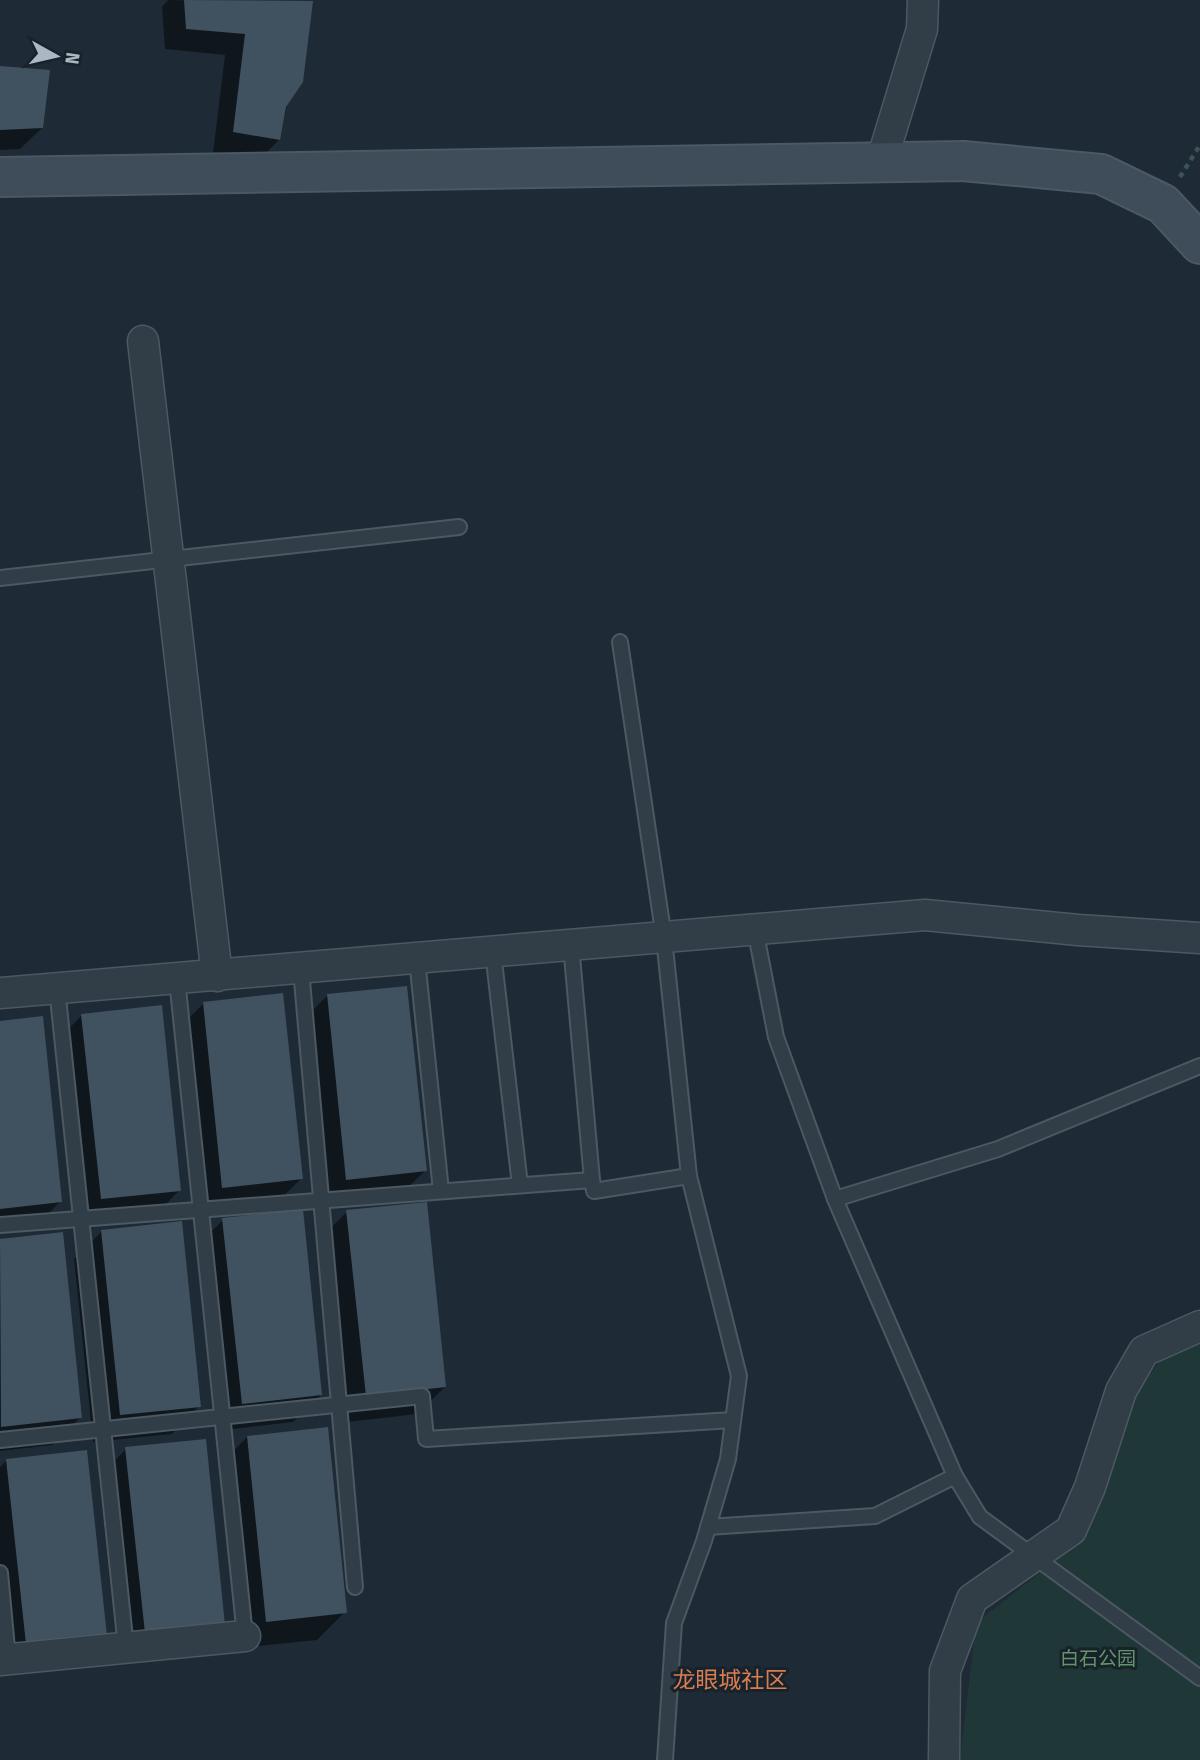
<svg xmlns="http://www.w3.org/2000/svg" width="1200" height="1760" viewBox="0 0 1200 1760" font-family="'Fira Sans Condensed','Noto Sans SC',sans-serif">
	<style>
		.green { fill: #203737 }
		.shadow { fill: #0007 }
		.building { fill: #40515f }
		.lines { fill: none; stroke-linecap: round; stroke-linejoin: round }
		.service-casing { stroke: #4c5862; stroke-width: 18 }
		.minor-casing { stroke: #4c5862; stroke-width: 33 }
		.secondary-casing { stroke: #4c5862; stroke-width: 42 }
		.path { stroke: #3d5454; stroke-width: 4.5; stroke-dasharray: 5 5; stroke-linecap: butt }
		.service { stroke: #313d47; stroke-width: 14 }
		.minor { stroke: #313d47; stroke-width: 30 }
		.secondary { stroke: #3f4c5a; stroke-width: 38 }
		.labels { text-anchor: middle; stroke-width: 6; stroke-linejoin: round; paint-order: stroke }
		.park-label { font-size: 19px; fill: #629568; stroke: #17222b }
		.quarter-label { font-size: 23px; fill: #d87d52; stroke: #17222b }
	</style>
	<rect width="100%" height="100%" fill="#1e2b36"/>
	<path class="green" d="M1200,1335V1760H960L976,1623L1083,1539L1119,1414L1170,1348Z"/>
	<g class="shadow">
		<path d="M168,0L311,3L279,140L258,161L213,153L225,55L165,49L162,7Z"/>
		<path d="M0,68L42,128L20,149L0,150Z"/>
		<path d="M327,996L425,1171L397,1198L319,1207L300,1023Z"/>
		<path d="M203,1004L301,1179L273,1206L195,1214L176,1031Z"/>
		<path d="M82,1015L180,1190L152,1218L74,1226L55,1043Z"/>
		<path d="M0,1023L60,1202L33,1229L0,1233Z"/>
		<path d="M347,1212L445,1387L417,1414L339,1423L319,1239Z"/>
		<path d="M223,1220L321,1395L293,1422L215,1431L196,1247Z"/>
		<path d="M102,1231L199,1406L172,1434L93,1442L74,1259Z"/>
		<path d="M61,1234L80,1418L52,1445L0,1451V1241Z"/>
		<path d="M247,1437L345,1612L317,1640L239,1648L220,1465Z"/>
		<path d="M126,1449L196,1651L118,1660L99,1477Z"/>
		<path d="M7,1460L105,1635L0,1671V1467Z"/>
	</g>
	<g class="building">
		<path d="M184,0L313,1L303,82L286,107L280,140L233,132L245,34L186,29Z"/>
		<path d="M0,66L50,70L43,128L0,130Z"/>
		<path d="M407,986L427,1171L346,1180L327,994Z"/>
		<path d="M283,993L303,1179L222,1188L203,1002Z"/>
		<path d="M162,1005L181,1191L101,1199L81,1014Z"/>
		<path d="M43,1016L62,1202L0,1209V1021Z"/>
		<path d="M427,1202L446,1387L366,1396L346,1210Z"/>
		<path d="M303,1209L322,1395L242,1404L222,1218Z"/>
		<path d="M182,1221L201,1407L120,1415L101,1230Z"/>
		<path d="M63,1232L82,1418L1,1427L0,1239Z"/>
		<path d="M328,1427L347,1613L266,1622L247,1436Z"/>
		<path d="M206,1439L225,1625L145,1633L125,1447Z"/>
		<path d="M87,1450L107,1636L26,1644L6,1459Z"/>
	</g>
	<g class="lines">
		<g class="service-casing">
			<g id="service">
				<path d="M0,578L459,527"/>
				<path d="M620,642L664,938L689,1176L739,1376L728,1459L704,1541L674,1623L665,1760"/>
				<path d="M571,945L592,1180"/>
				<path d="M493,952L520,1185"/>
				<path d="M417,959L441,1191"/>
				<path d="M301,969L355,1587"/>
				<path d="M177,979L245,1636"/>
				<path d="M57,988L126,1648"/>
				<path d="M835,1199L998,1149L1200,1066"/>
				<path d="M0,1225L592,1180L594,1191L689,1176"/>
				<path d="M0,1440L422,1396L426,1439L733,1420"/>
				<path d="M955,1476L980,1517L1200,1678"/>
				<path d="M708,1527L875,1516L955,1476L835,1199L776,1037L755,929"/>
				<path d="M0,1573L8,1659"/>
			</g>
		</g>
		<g class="minor-casing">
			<g id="minor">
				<path d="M881,163L922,29L923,0"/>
				<path d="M143,341L217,976"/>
				<path d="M0,993L925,915L1078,930L1200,938"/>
				<path d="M0,1660L245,1636"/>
				<path d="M944,1760L945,1671L972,1599L1071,1530L1090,1487L1121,1391L1144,1351L1200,1326"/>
			</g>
		</g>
		<g class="secondary-casing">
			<path id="secondary" d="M0,177L963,161L1101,174L1163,204L1200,244"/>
		</g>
		<path class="path" d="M1180,177L1200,145"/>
		<use href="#service" class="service"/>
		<use href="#minor" class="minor"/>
		<use href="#secondary" class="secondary"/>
	</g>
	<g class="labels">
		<g class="park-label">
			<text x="1098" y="1665">白石公园</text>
		</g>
		<g class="quarter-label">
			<text x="730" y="1688">龙眼城社区</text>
		</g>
	</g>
	<g transform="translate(56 56) rotate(98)" stroke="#17222b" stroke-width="5" paint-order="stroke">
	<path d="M0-5L12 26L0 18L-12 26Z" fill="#abb8c4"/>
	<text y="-10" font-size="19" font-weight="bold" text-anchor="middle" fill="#abb8c4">N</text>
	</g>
</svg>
